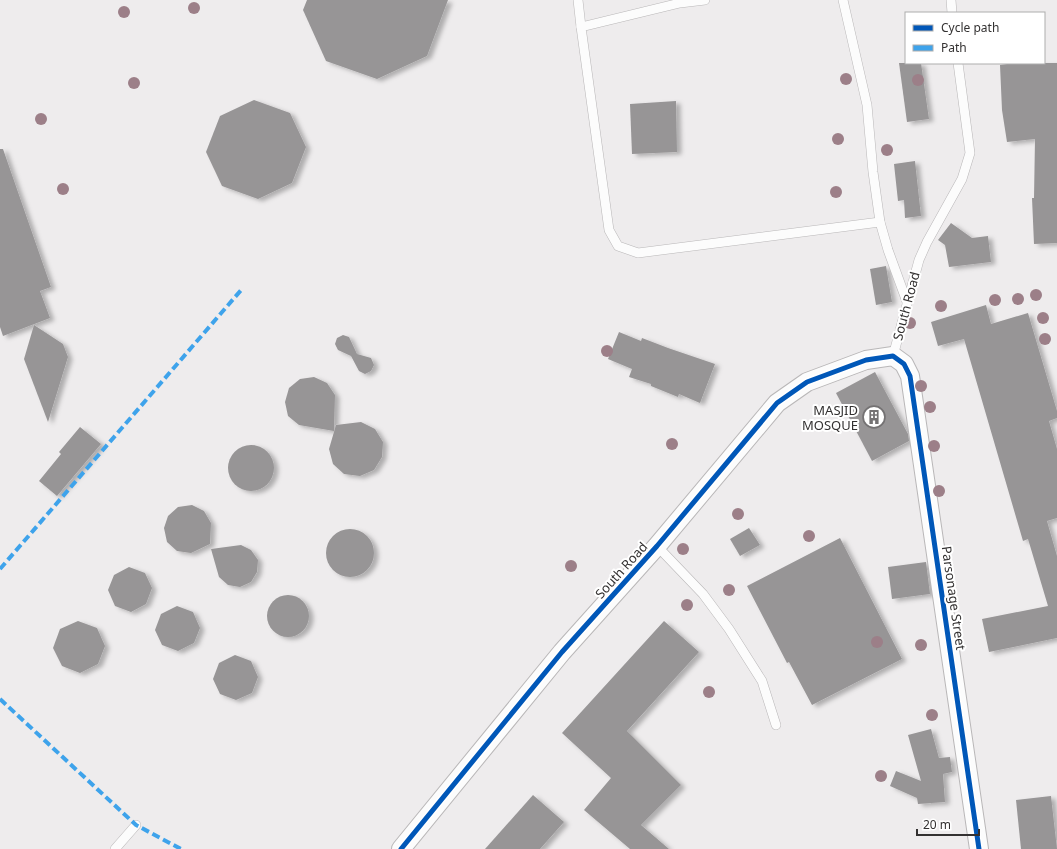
<svg xmlns="http://www.w3.org/2000/svg" width="1057" height="849" viewBox="0 0 1057 849" font-family="'Noto Sans',sans-serif">
	<style>
		.building { fill: #979596; filter: url(#shadow) }
		.lines { fill: none; stroke-linecap: round; stroke-linejoin: round }
		.service-casing { stroke: #b9b7b8; stroke-width: 10 }
		.minor-casing { stroke: #b9b7b8; stroke-width: 20 }
		.service { stroke: #fcfcfc; stroke-width: 9 }
		.minor { stroke: #fcfcfc; stroke-width: 18 }
		.quiet { stroke: #3ea3eb; stroke-width: 4; stroke-dasharray: 8 4; stroke-linecap: butt }
		.cycleway-casing { stroke: #fff; stroke-width: 8 }
		.cycleway { stroke: #0057b8; stroke-width: 5 }
		.tree { fill: #9c7f88 }
		.labels { text-anchor: middle; stroke-width: 4; stroke-linejoin: round; paint-order: stroke }
		.street-label { font-size: 13px; fill: #333131; stroke: #fff }
		.poi-label { font-size: 13px; fill: #333131; stroke: #fff; text-anchor: end }
	</style>
	<defs>
		<filter id="shadow"><feDropShadow dx="4.5" dy="2.5" stdDeviation="2" flood-color="#0004"/></filter>
	</defs>
	<rect width="100%" height="100%" fill="#eeeced"/>
	<g class="building">
		<path d="M307,0H448L427,56L377,79L326,61L303,10Z"/>
		<path d="M899,63H921L929,119L907,122Z"/>
		<path d="M1014,63H1057V243L1034,244L1032,198H1034L1035,139L1007,142L1002,110L1000,65Z"/>
		<path d="M254,100L290,113L306,147L292,183L258,199L222,186L206,152L220,116Z"/>
		<path d="M676,101L677,152L632,154L630,104Z"/>
		<path d="M0,149H3L51,287L40,291L50,318L3,336L0,327Z"/>
		<path d="M915,161L921,216L905,218L904,200L898,201L894,164Z"/>
		<path d="M951,223L972,238L988,236L991,262L949,267L945,245L938,240Z"/>
		<path d="M886,266L892,302L876,305L870,269Z"/>
		<path d="M986,305L991,324L1028,313L1057,411V418L1049,421L1057,449V518L1047,521L1057,556V638L989,652L982,619L1048,606L1028,539L1023,541L964,339L938,346L931,322Z"/>
		<path d="M34,325L63,344L68,357L48,422L24,359Z"/>
		<path d="M619,332L641,341L642,338L668,348L715,364L700,403L679,394L678,397L651,386V384L629,377L632,369L608,359Z"/>
		<path d="M343,335L349,337L357,354L371,358L374,365L371,371L365,374L359,371L351,356L338,350L335,344L337,338Z"/>
		<path d="M875,372L908,434L909,441L872,461L836,393Z"/>
		<path d="M314,377L327,383L335,395L334,431L299,425L288,416L285,402L289,388L300,379Z"/>
		<path d="M361,422L375,429L383,442L382,457L374,470L360,476L344,474L333,464L329,449L336,425Z"/>
		<path d="M80,427L101,444L57,496L39,481L61,454L59,452Z"/>
		<circle cx="251" cy="468" r="23"/>
		<path d="M192,505L204,511L211,523L210,544L191,553L177,551L167,542L164,528L168,516L178,507Z"/>
		<path d="M749,528L760,545L740,556L730,539Z"/>
		<circle cx="350" cy="553" r="24"/>
		<path d="M840,538L902,659L812,705L789,662L787,663L747,586Z"/>
		<path d="M241,545L251,550L258,560L257,572L251,582L240,587L228,585L219,577L211,549Z"/>
		<path d="M926,562L930,594L892,599L888,567Z"/>
		<path d="M129,567L145,573L152,588L146,604L131,612L115,606L108,590L114,575Z"/>
		<circle cx="288" cy="616" r="21"/>
		<path d="M177,606L193,612L200,628L194,643L178,651L162,645L155,630L161,614Z"/>
		<path d="M78,621L97,628L105,646L98,664L80,673L62,666L53,648L60,629Z"/>
		<path d="M664,621L699,652L627,731L681,785L641,825L669,849H630L584,810L611,778L562,733Z"/>
		<path d="M235,655L251,661L258,677L252,693L236,700L220,694L213,679L219,663Z"/>
		<path d="M931,729L939,758L950,757L952,772L943,774L945,802L918,804L917,798L890,786L896,771L921,781L908,735Z"/>
		<path d="M533,795L564,822L540,849H485Z"/>
		<path d="M1051,796L1057,849H1021L1016,800Z"/>
	</g>
	<g class="lines">
		<g class="service-casing">
			<g id="service">
				<path d="M578,0L581,27"/>
				<path d="M705,0L680,3L581,27L609,230L618,246L638,253L880,222"/>
				<path d="M843,0L867,105L873,172L880,222L888,250L907,302"/>
				<path d="M951,0L952,13"/>
				<path d="M893,356L919,260L927,242L962,179L970,153L958,63"/>
				<path d="M657,546L703,594L729,629L762,681L776,725"/>
				<path d="M115,849L136,825"/>
			</g>
		</g>
		<g class="minor-casing">
			<path id="minor" d="M401,849L562,652L657,546L777,403L807,382L866,360L893,356L904,364L910,376L979,849"/>
		</g>
		<use href="#service" class="service"/>
		<use href="#minor" class="minor"/>
		<g class="quiet">
			<path d="M0,569L242,289"/>
			<path d="M0,699L136,825L181,849"/>
		</g>
		<g class="cycleway-casing">
			<path id="cycleway" d="M401,849L562,652L657,546L777,403L807,382L866,360L893,356L904,364L910,376L979,849"/>
		</g>
		<use href="#cycleway" class="cycleway"/>
	</g>
	<g class="tree">
		<circle cx="194" cy="8" r="6"/>
		<circle cx="124" cy="12" r="6"/>
		<circle cx="846" cy="79" r="6"/>
		<circle cx="918" cy="80" r="6"/>
		<circle cx="134" cy="83" r="6"/>
		<circle cx="41" cy="119" r="6"/>
		<circle cx="838" cy="139" r="6"/>
		<circle cx="887" cy="150" r="6"/>
		<circle cx="63" cy="189" r="6"/>
		<circle cx="836" cy="192" r="6"/>
		<circle cx="1036" cy="295" r="6"/>
		<circle cx="1018" cy="299" r="6"/>
		<circle cx="995" cy="300" r="6"/>
		<circle cx="941" cy="306" r="6"/>
		<circle cx="1043" cy="318" r="6"/>
		<circle cx="910" cy="323" r="6"/>
		<circle cx="1045" cy="339" r="6"/>
		<circle cx="607" cy="351" r="6"/>
		<circle cx="921" cy="386" r="6"/>
		<circle cx="930" cy="407" r="6"/>
		<circle cx="672" cy="444" r="6"/>
		<circle cx="934" cy="446" r="6"/>
		<circle cx="939" cy="491" r="6"/>
		<circle cx="738" cy="514" r="6"/>
		<circle cx="809" cy="536" r="6"/>
		<circle cx="683" cy="549" r="6"/>
		<circle cx="571" cy="566" r="6"/>
		<circle cx="729" cy="590" r="6"/>
		<circle cx="687" cy="605" r="6"/>
		<circle cx="877" cy="642" r="6"/>
		<circle cx="921" cy="645" r="6"/>
		<circle cx="709" cy="692" r="6"/>
		<circle cx="932" cy="715" r="6"/>
		<circle cx="881" cy="776" r="6"/>
	</g>
	<defs>
		<g id="building-ring" transform="scale(1.15)"><circle r="9.5" fill="#fff" stroke="#747273" stroke-width="1.5"/><path d="M-4-6H4V6H1V3H-1V6H-4ZM-2.5-4.3h1.7v1.8h-1.7ZM.8-4.3h1.7v1.8H.8ZM-2.5-1h1.7V.8h-1.7ZM.8-1h1.7V.8H.8Z" fill="#747273"/></g>
	</defs>
	<g fill-rule="evenodd">
		<use href="#building-ring" x="874" y="417"/>
	</g>
	<g class="labels">
		<g class="street-label">
			<text transform="translate(906 306) rotate(-75)" y="5">South Road</text>
			<text transform="translate(621 570) rotate(-48)" y="5">South Road</text>
			<text transform="translate(954 598) rotate(82)" y="5">Parsonage Street</text>
		</g>
		<g class="poi-label">
			<text x="858" y="415">MASJID<tspan x="858" dy="15">MOSQUE</tspan></text>
		</g>
	</g>
	<rect x="905" y="12" width="140" height="52" fill="#ffffff" stroke="#adadad"/>
	<rect x="913" y="25" width="20" height="6" fill="#0057b8" stroke="#adadad"/>
	<text x="941" y="32" font-size="12" fill="#333131">Cycle path</text>
	<rect x="913" y="45" width="20" height="6" fill="#3ea3eb" stroke="#adadad"/>
	<text x="941" y="52" font-size="12" fill="#333131">Path</text>
	<path d="M917 829v6h62v-6" fill="none" stroke="#333131" stroke-width="2"/>
	<text x="923" y="829" font-size="12" fill="#333131" stroke="#ffffff" stroke-width="3" paint-order="stroke">20 m</text>
</svg>
